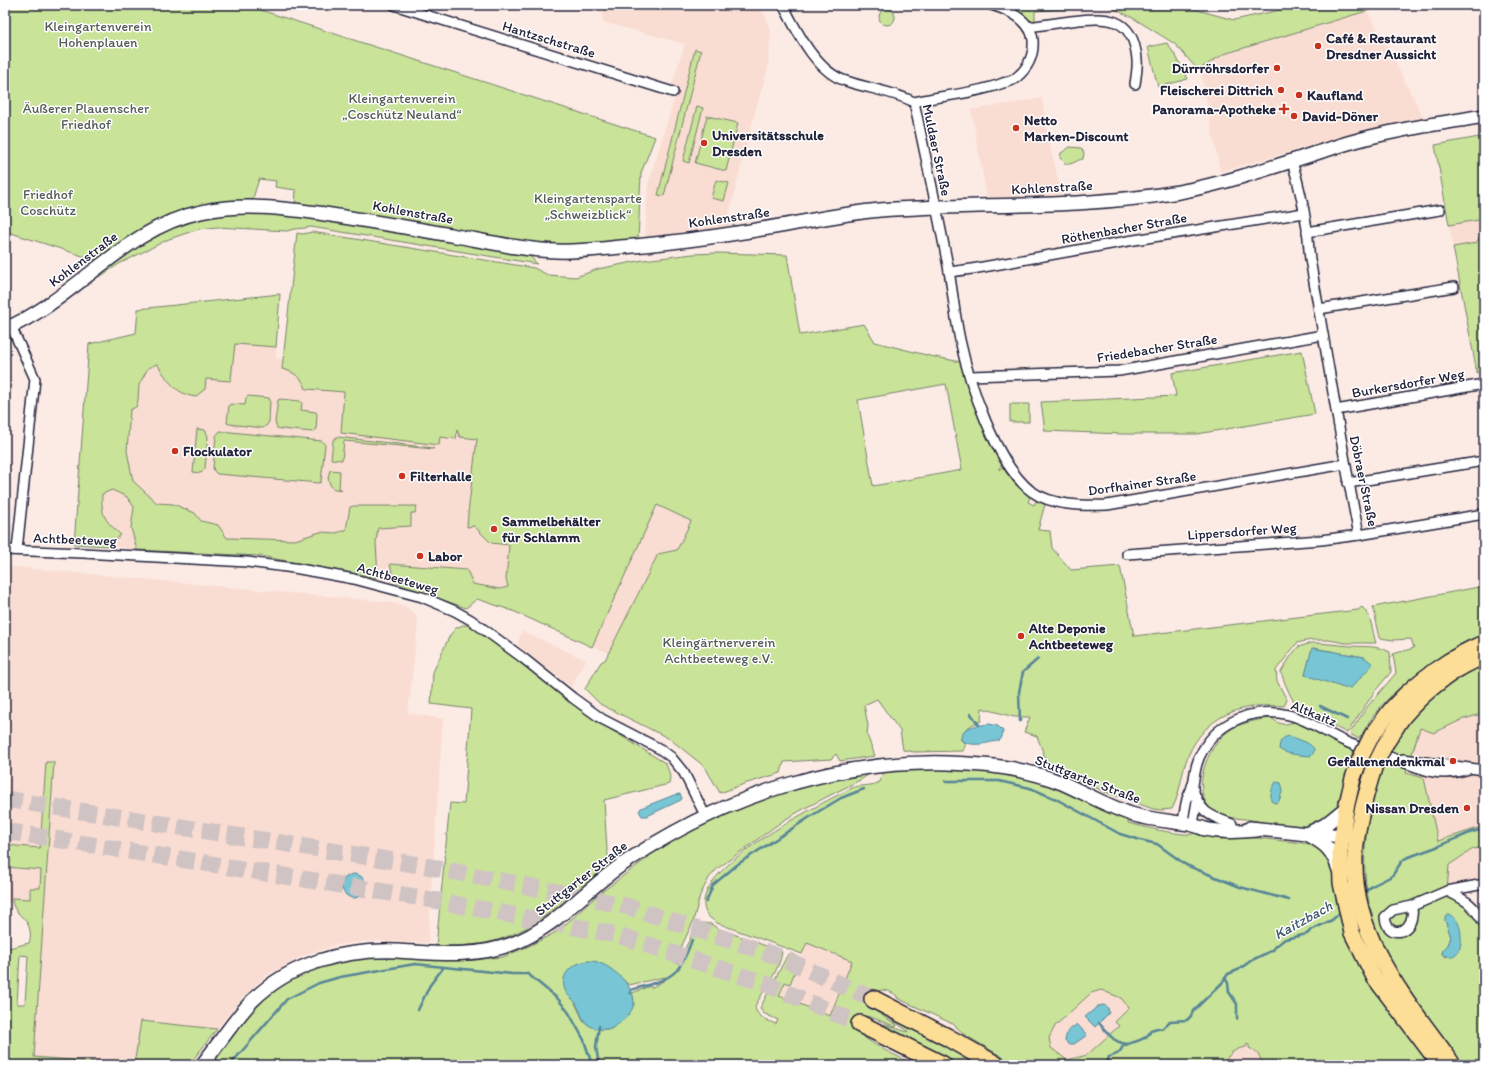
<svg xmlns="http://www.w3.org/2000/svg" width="1489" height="1070" viewBox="0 0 1489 1070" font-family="Itim,sans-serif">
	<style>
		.built { fill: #faddd2 }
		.green { fill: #c9e399; stroke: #76826a; fill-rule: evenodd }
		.water { fill: #78c6d5; stroke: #568497 }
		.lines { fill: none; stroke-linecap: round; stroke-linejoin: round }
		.stream { stroke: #568497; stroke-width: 2.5 }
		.highway-tunnel { stroke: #d0c3c3; stroke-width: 17; stroke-dasharray: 17 8; stroke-linecap: butt }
		.street-casing { stroke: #22223b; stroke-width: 12 }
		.secondary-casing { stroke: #22223b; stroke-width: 16 }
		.primary-casing { stroke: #22223b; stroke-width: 18 }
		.highway-casing { stroke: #22223b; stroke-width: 20 }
		.street { stroke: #fff; stroke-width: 9 }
		.secondary { stroke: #fff; stroke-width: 13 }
		.primary { stroke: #fdde96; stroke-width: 15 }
		.highway { stroke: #fdde96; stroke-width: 17 }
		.primary-bridge-casing { stroke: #22223b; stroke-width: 18; stroke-linecap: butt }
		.primary-bridge { stroke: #fdde96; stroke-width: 15 }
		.poi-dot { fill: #c8321e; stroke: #fff; stroke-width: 1.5 }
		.labels { text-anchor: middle; stroke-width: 3; stroke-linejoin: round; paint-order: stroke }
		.park-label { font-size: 14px; fill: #545c57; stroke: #fff }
		.poi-label { font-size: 14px; font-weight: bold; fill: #22223b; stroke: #fff; text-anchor: start }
		.street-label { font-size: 14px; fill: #22223b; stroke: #fff }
		.water-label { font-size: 15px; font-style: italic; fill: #405b71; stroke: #fff }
	</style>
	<rect width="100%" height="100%" fill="#fcebe5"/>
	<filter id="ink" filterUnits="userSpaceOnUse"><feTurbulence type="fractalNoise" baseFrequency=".025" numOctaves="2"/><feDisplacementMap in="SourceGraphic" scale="8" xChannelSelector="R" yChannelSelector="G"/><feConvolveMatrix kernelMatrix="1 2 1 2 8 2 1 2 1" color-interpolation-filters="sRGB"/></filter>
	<g filter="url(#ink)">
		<g class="built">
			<path d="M604,5H760L771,30L768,69L758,101L729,214V226L645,237L648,184L677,90L671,87L685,44L602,22Z"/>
			<path d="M1367,11L1389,50L1423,117L1345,136L1220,172L1198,57Z"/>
			<path d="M1042,98L1049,142L1062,195L987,198L971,110Z"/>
			<path d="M1484,219V319L1467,322L1449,225Z"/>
			<path d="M299,238L691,521L677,550L658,554L608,653L513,611L477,599L466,608L378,578L260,556L137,550L107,546L74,544L89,344L136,333L138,309L280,294L276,358L286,359Z"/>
			<path d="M5,566L389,602L405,606L413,612L416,616L418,623L408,713L443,719L428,943L369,941L336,945L305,955L266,976L242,998L217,1029L141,1021L134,1065L34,1057L54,762H46L40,848L5,845Z"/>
			<path d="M522,631L586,660L571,687L517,645Z"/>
			<path d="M1484,713V826L1438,841L1424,778L1406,773L1420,728L1435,733L1461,720Z"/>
			<path d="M1484,847V883L1447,891L1449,865L1473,849Z"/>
			<path d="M5,867L41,870L40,888L30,899L12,898V903L5,902Z"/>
			<path d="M807,943L852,961L830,1016L779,996L785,982L790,984Z"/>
			<path d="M1101,990L1121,998L1129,1007L1115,1022L1119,1026L1087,1055L1067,1060L1051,1048L1049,1038L1055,1026L1091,993Z"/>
			<path d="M1244,1037L1254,1045L1267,1065H1219Z"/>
		</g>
		<g class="green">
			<path d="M5,5H245L655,137L641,173L638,241L558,247L295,206L296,190L275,187L276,181L259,179L252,201L223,202L193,207L161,220L131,235L98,261L5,231Z"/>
			<path d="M1009,5H1136L1138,9L1190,8L1234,20L1303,5H1365L1370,10L1224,54L1198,70L1175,44L1133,18L1108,6L1035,11V22H1032Z"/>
			<circle cx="887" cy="17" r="8"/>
			<path d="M1167,43L1177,58L1188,79L1158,87L1148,47Z"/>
			<path d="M695,49L701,51L664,196L658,195Z"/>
			<path d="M697,106L703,108L689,163L683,161Z"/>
			<path d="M707,116L738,123L726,171L695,163Z"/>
			<path d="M1479,137L1484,163V219L1449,225L1435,145Z"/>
			<path d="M1070,147L1081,148L1084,153L1083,159C1076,160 1073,165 1066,164L1060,158L1061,153Z"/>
			<path d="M716,180L729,183L724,201L711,198Z"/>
			<path d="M240,213H276L398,231L528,254L537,264L311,227C303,229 294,228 287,231L217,227L199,229L169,239L119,264L101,276L98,275C146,238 178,217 240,213Z"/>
			<path d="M1484,229L1483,257L1484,263V307L1479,309L1480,315H1484V372L1477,373L1453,247L1476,243Z"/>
			<path d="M312,232L534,268L548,275L576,277L598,269L643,260L693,254L717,253L787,255L800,335L864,324L875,342L930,356L966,363L1005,461L999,468V470L1002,467L1015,484L1030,497L1028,502L1034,505L1036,501L1045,504L1038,530L1050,531L1052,548L1071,570L1120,566L1134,636L1358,610L1362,607C1372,616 1372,631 1376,643H1345L1329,640H1311L1297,643L1276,670L1277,681L1287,700L1284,706C1242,703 1206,714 1188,756C1181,773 1181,792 1172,809L1161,810L1153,809L1105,792L1070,775L1046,760L1037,736L1024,732L1030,717H1014L982,708L981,721C972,725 961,728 961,740L966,743L963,751L914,752L903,750L900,731L877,699L864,705L868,725L867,735L875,756L840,761L836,754L831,759L784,762L781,773L744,784L720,793L705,767L670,739L600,704L585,689L601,662L605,660L658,554L677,550L691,521L657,505L592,647L513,611L477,599L466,608L401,585L393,576L390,564L467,570L473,584L500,589L508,587L506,579L509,545L491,543L474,526L467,527L468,513L477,439L460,437L457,430L456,439L440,437L439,445L341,433L344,392L306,389C302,377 294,372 282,369L297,233L303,234ZM946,384L962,470L873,486L858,400Z"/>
			<path d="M280,294L276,347L235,344L231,379L230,381L206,379L205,389L195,397C174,393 168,380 157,364L148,368L139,385L138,400L136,407L130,410L127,451L133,481L157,503L173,504L195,513L201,521L218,525L227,538L295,540L320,532L336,533L346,530L350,507L354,506H417L415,513H411V526L378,528L376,542L378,578L260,556L137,550L131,528L134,507L127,497L112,490L102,494C101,517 105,520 121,535L107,546L74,544L89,344L136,333L138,309Z"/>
			<path d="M1302,351L1315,414L1197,434H1123L1045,431L1041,402L1176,396L1172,373Z"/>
			<path d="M248,396L269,398L270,400L269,422L266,426L263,428L229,424L227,423L229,405L231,404L245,405L246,398Z"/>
			<path d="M280,399L300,401L302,403L301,410L316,412L317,414L316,430L313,432L281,429L277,428L275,422L278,400Z"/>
			<rect x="1010" y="404" width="19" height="18"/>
			<path d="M197,429L205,430L208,436L205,469L201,473L193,472Z"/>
			<path d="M220,431L322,441L325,445L321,482L319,483L217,474L214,471L213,468L216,436Z"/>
			<path d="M337,437L433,448L434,449L344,441L342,460L331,459L333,440Z"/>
			<path d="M330,470L340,471L339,489H342V490L335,489L331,487L328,478Z"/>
			<path d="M1484,586V635C1445,650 1397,683 1372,718C1367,724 1364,732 1359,739L1350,734L1351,731L1367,707L1396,673L1393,654L1414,648L1411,639L1393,640L1380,638L1373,607Z"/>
			<path d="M463,625L471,626L483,633L589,716L665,763C669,770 671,776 669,784L604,800L607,850L610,863C574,892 539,929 494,941C475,946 455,946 436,946L450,803L464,804L471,709L431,704L433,672L450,635L456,628Z"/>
			<path d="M1312,643C1325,643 1337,645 1350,646C1366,647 1375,645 1390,652L1391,672L1375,691L1347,733L1300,709C1292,702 1284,682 1281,672L1291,656L1298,647ZM1313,648L1364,657L1305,675Z"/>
			<path d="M1484,663V713L1461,720L1434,733L1420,728L1406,773L1424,778L1438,841L1484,826V847L1473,849L1449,865L1447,891L1468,903L1484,923V1065H1460C1441,1032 1414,1004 1395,971C1386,954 1379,936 1372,918L1373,917C1358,870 1365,821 1380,775L1378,774C1384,762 1389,749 1396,738C1418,706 1449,681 1484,663ZM1445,920L1460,948L1446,957L1442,954L1443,950L1448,945L1451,937Z"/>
			<path d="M1271,718C1274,719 1276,722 1279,723C1284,726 1291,722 1296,722L1354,750L1349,762L1351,763C1347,773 1338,809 1333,815C1329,818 1319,824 1314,826C1293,831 1266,822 1245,819C1237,818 1229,818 1221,815C1217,814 1212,810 1209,807C1190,785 1210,741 1233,728C1245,722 1257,720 1271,718Z"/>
			<path d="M46,762H54L34,1057L134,1065L141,1021L217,1029L189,1065H5V949L29,943C30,940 31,935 30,931C29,917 11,914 12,898L30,899V888H40L41,870L5,867V845L40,848ZM20,955L28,956L25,1004H17Z"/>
			<path d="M960,767L1039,779L1129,819L1128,823C1141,826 1180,836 1192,834C1195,833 1197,832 1201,832L1312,844L1328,852L1336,884H1334L1338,908L1344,927L1434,1065H1262C1262,1057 1256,1051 1249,1048V1045L1247,1044L1246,1047C1233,1049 1229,1054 1223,1065H1020L1016,1063V1065L965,1035L953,1024L897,998V996C890,991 884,988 875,992L876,1007L874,1010L897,1025L896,1027L868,1016L863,1021L859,1031C867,1044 900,1057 915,1065H209L258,1004L278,988L298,976L318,966L340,961L369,957L443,960H471L503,957L529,946L558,931L600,893L649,857L646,853L686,830L787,789L869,772V774L862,779L807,807L784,820L717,869L709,878L700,895L693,922L675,960L677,964L695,929L703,923L711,924L717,928L782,952C780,969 764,990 755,1006C755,1016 768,1021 776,1024L778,1020L763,1013L760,1008L788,954L800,959L790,984L785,982L779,996L830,1016L852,961L807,943L802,954L717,923C713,920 708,917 706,913C685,870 824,802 854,787C864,785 872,786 880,782L882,774L892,769ZM597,962L605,966L629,985L665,977V980L651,988L650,986L632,993L634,1005L611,1029H599L584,1022L575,1003ZM1101,990L1121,998L1129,1008L1115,1022L1119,1026L1087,1055L1067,1060L1051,1048L1049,1038L1055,1026L1091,993Z"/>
			<path d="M887,1015L892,1017L981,1065H958L935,1052L884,1029L885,1027L883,1026L884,1024L907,1032L908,1031L886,1016Z"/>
		</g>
		<g class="water">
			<path d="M1312,648L1364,657L1373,664L1351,688H1344L1305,675Z"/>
			<path d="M989,724L998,726L1003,731L1002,737L1000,740C988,743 972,748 961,740C961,725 977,726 989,724Z"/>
			<path d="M1289,736C1296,739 1323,745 1311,756C1301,755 1287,755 1279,749C1280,741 1281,738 1289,736Z"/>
			<path d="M1276,782L1281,783L1283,789L1279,801L1275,803L1271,801C1270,795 1272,787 1276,782Z"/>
			<path d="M680,794L682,798L681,800L647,816H642L639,811L641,808L674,795Z"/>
			<circle cx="354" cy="886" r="12"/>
			<path d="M1448,915C1465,914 1468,968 1442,954L1443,950L1448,945L1451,937L1445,920V917Z"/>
			<path d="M588,961C591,961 594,961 597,962C612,966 639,989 633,1007C629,1017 620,1023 611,1029C604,1029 596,1030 590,1026C581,1021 581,1010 575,1002C572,998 567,996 565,990C559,974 573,963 588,961Z"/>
			<path d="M1104,1005L1108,1008L1109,1013L1095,1027L1085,1017L1098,1006Z"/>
			<path d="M1077,1024L1087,1035L1074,1044H1068L1065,1040L1067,1032Z"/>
		</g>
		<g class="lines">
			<g class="stream">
				<path d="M1320,706L1347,719"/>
				<path d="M971,714L979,725"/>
				<path d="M1020,721L1019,692L1023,672L1038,659"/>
				<path d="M945,781H999L1030,788L1056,799L1120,834L1140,840L1157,844L1186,865L1240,887L1289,900"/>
				<path d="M1364,893L1372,886L1392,876L1402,861L1406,858L1434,848L1472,832L1484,829"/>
				<path d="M706,902L713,885L738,864L816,813L841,798L864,789"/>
				<path d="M1225,978L1228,983L1229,992L1237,1004V1019"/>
				<path d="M630,993L631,990C646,985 666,982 677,970C684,962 688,950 692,940"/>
				<path d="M418,1010L430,985L443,968"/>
				<path d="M1099,1023C1108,1033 1113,1043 1128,1044"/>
				<path d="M599,1026L596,1047L599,1065"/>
				<path d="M230,1065L287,999L319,983L340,977L415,964L512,974H528L558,999L569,1013L584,1040L592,1065"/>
				<path d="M1106,1065L1109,1057C1117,1055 1120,1053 1123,1046C1133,1041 1147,1041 1151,1030L1157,1028L1162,1029L1170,1021L1187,1020L1191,1016L1193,1011L1222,983L1228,974L1238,970L1252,960L1273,950L1276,946L1285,939L1307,934L1311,930L1332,920L1342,911"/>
			</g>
			<g class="highway-tunnel">
				<path d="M5,799L426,866L626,906L780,957L873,999"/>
				<path d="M5,831L422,898L618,935L766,984L860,1024"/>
			</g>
			<g class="street-casing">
				<g id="street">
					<path d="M394,5L673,92"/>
					<path d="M783,5C797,31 816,72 846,81C869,89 893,91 914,102"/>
					<path d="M1028,27C1043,25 1057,23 1071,21C1106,17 1133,15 1137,59C1138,67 1136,76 1135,84"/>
					<path d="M914,102C926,158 938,214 949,271C953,294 955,317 960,340C969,382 996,464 1031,491C1052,506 1083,506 1107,505L1345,464"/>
					<path d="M914,102C943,95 975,94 1003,83C1008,82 1014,80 1017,77C1029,67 1034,55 1033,40C1031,20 1008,10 991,5"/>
					<path d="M1292,161C1298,182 1303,202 1306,223C1309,237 1308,251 1311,265C1327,355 1341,445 1359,535L1484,514"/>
					<path d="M1307,232L1440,210"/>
					<path d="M949,272L972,269L1128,241L1304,213"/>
					<path d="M1319,309L1454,287"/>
					<path d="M11,326L35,379L17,550"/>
					<path d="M970,376L1119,371L1323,335"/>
					<path d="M1336,410L1484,384"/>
					<path d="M1348,483L1484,461"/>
					<path d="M5,550L83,553L247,562L294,568L354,579L422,597L455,611L471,620L523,658L573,698L602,719L660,749L671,757L684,773L705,815"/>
					<path d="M1127,554L1321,540L1359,535"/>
					<path d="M1403,759L1484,770"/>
					<path d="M1192,786C1200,813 1208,815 1232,824"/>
					<path d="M1183,823C1184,815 1185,807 1187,799C1189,794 1191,790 1193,785C1195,773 1196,761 1203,750C1220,720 1256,707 1289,715C1309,720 1326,733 1344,741C1359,748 1375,752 1390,757C1418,768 1438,779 1469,769"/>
					<path d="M1193,824L1197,801"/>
					<path d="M1447,891C1467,901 1472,903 1484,923"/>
					<path d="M1412,906C1412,909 1413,913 1412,916C1410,934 1387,939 1385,917L1393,910L1412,906L1447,891L1484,884"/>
				</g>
			</g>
			<g class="secondary-casing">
				<g id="secondary">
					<path d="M5,329C76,299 124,228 201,212C241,203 284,208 325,214C369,221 412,228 456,236C489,242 523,250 556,251C578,252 599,249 621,247C674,243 728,235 780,226C814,220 847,213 880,210C980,203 1080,209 1179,192C1237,181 1292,160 1348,143C1392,130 1438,124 1484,116"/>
					<path d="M1250,828L1307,834L1352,836"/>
					<path d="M1309,833L1325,825L1346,808"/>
					<path d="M1309,835C1327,845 1333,851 1339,870"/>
					<path d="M202,1065C219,1044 233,1021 252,1001C290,963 344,949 397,951C436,953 474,958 512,944C555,928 584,891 620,866C717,799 830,760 948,763C987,764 1026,768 1062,783C1085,793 1107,806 1131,814C1150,820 1169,821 1189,824C1194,825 1199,827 1205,829C1222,833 1240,831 1257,830"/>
				</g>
			</g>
			<g class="primary-casing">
				<g id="primary">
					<path d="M1372,735C1380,726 1386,714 1395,705C1417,681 1453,655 1484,643"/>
					<path d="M1386,743C1392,735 1397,725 1403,717C1424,692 1453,668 1484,657"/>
					<path d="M1360,759L1353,778L1346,808L1340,852L1341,883L1352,933L1374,977L1440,1065"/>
					<path d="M1375,765C1366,793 1356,827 1355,857C1352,936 1404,997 1448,1057L1453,1065"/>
				</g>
			</g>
			<g class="highway-casing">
				<g id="highway">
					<path d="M873,999L947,1037L996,1065"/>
					<path d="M860,1024L943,1065"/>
				</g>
			</g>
			<use href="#street" class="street"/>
			<use href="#secondary" class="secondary"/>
			<use href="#primary" class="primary"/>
			<use href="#highway" class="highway"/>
			<g class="primary-bridge-casing">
				<g id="primary-bridge">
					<path d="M1360,759L1372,735"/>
					<path d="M1375,765L1386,743"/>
				</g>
			</g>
			<use href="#primary-bridge" class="primary-bridge"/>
		</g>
	</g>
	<g class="poi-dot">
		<circle cx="1318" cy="46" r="4"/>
		<circle cx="1277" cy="68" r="4"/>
		<circle cx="1281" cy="90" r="4"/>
		<circle cx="1299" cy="95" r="4"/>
		<path d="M1282 103h4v4h4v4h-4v4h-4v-4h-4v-4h4z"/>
		<circle cx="1294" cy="116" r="4"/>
		<circle cx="1016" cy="128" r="4"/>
		<circle cx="704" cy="143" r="4"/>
		<circle cx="175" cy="451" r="4"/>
		<circle cx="402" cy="476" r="4"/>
		<circle cx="494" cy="529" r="4"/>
		<circle cx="420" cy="556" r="4"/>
		<circle cx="1021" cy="636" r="4"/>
		<circle cx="1453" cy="761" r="4"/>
		<circle cx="1467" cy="808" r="4"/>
	</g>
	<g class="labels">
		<g class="park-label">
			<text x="98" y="31">Kleingartenverein<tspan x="98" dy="16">Hohenplauen</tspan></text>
			<text x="402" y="103">Kleingartenverein<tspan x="402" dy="16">„Coschütz Neuland“</tspan></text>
			<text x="86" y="113">Äußerer Plauenscher<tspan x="86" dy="16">Friedhof</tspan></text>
			<text x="48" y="199">Friedhof<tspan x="48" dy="16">Coschütz</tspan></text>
			<text x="588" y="203">Kleingartensparte<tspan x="588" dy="16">„Schweizblick“</tspan></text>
			<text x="719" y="647">Kleingärtnerverein<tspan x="719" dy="16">Achtbeeteweg e.V.</tspan></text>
		</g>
		<g class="poi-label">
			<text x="1326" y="43">Café &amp; Restaurant<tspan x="1326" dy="16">Dresdner Aussicht</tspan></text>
			<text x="1269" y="73" text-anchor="end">Dürrröhrsdorfer</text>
			<text x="1273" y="95" text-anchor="end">Fleischerei Dittrich</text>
			<text x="1307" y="100">Kaufland</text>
			<text x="1276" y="114" text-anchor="end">Panorama-Apotheke</text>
			<text x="1302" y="121">David-Döner</text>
			<text x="1024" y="125">Netto<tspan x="1024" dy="16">Marken-Discount</tspan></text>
			<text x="712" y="140">Universitätsschule<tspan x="712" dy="16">Dresden</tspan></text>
			<text x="183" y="456">Flockulator</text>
			<text x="410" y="481">Filterhalle</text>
			<text x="502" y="526">Sammelbehälter<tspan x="502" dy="16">für Schlamm</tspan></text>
			<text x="428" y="561">Labor</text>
			<text x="1029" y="633">Alte Deponie<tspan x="1029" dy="16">Achtbeeteweg</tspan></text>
			<text x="1445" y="766" text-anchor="end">Gefallenendenkmal</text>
			<text x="1459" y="813" text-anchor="end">Nissan Dresden</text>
		</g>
		<g class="street-label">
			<text transform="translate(549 39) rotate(17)" y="5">Hantzschstraße</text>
			<text transform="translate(937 150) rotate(78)" y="5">Muldaer Straße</text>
			<text transform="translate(1052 187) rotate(-3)" y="5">Kohlenstraße</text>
			<text transform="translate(413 212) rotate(10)" y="5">Kohlenstraße</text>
			<text transform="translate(729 217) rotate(-8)" y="5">Kohlenstraße</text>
			<text transform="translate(1124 228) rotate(-10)" y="5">Röthenbacher Straße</text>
			<text transform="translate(83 259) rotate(-37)" y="5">Kohlenstraße</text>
			<text transform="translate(1157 348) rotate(-9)" y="5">Friedebacher Straße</text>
			<text transform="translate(1408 383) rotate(-10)" y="5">Burkersdorfer Weg</text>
			<text transform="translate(1364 481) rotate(78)" y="5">Döbraer Straße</text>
			<text transform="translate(1142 483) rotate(-8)" y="5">Dorfhainer Straße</text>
			<text transform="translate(1242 531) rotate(-4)" y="5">Lippersdorfer Weg</text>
			<text transform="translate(75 539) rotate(2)" y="5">Achtbeeteweg</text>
			<text transform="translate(398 578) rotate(16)" y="5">Achtbeeteweg</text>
			<text transform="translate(1314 713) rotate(22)" y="5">Altkaitz</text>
			<text transform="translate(1088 779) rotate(21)" y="5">Stuttgarter Straße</text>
			<text transform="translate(581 878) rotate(-38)" y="5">Stuttgarter Straße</text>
		</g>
		<g class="water-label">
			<text transform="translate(1303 920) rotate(-29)" y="5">Kaitzbach</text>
		</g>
	</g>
	<rect width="1489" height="1070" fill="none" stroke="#fff" stroke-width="20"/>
	<rect x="10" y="10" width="1469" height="1050" fill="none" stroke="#22223b" stroke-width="1.5" filter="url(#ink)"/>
</svg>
